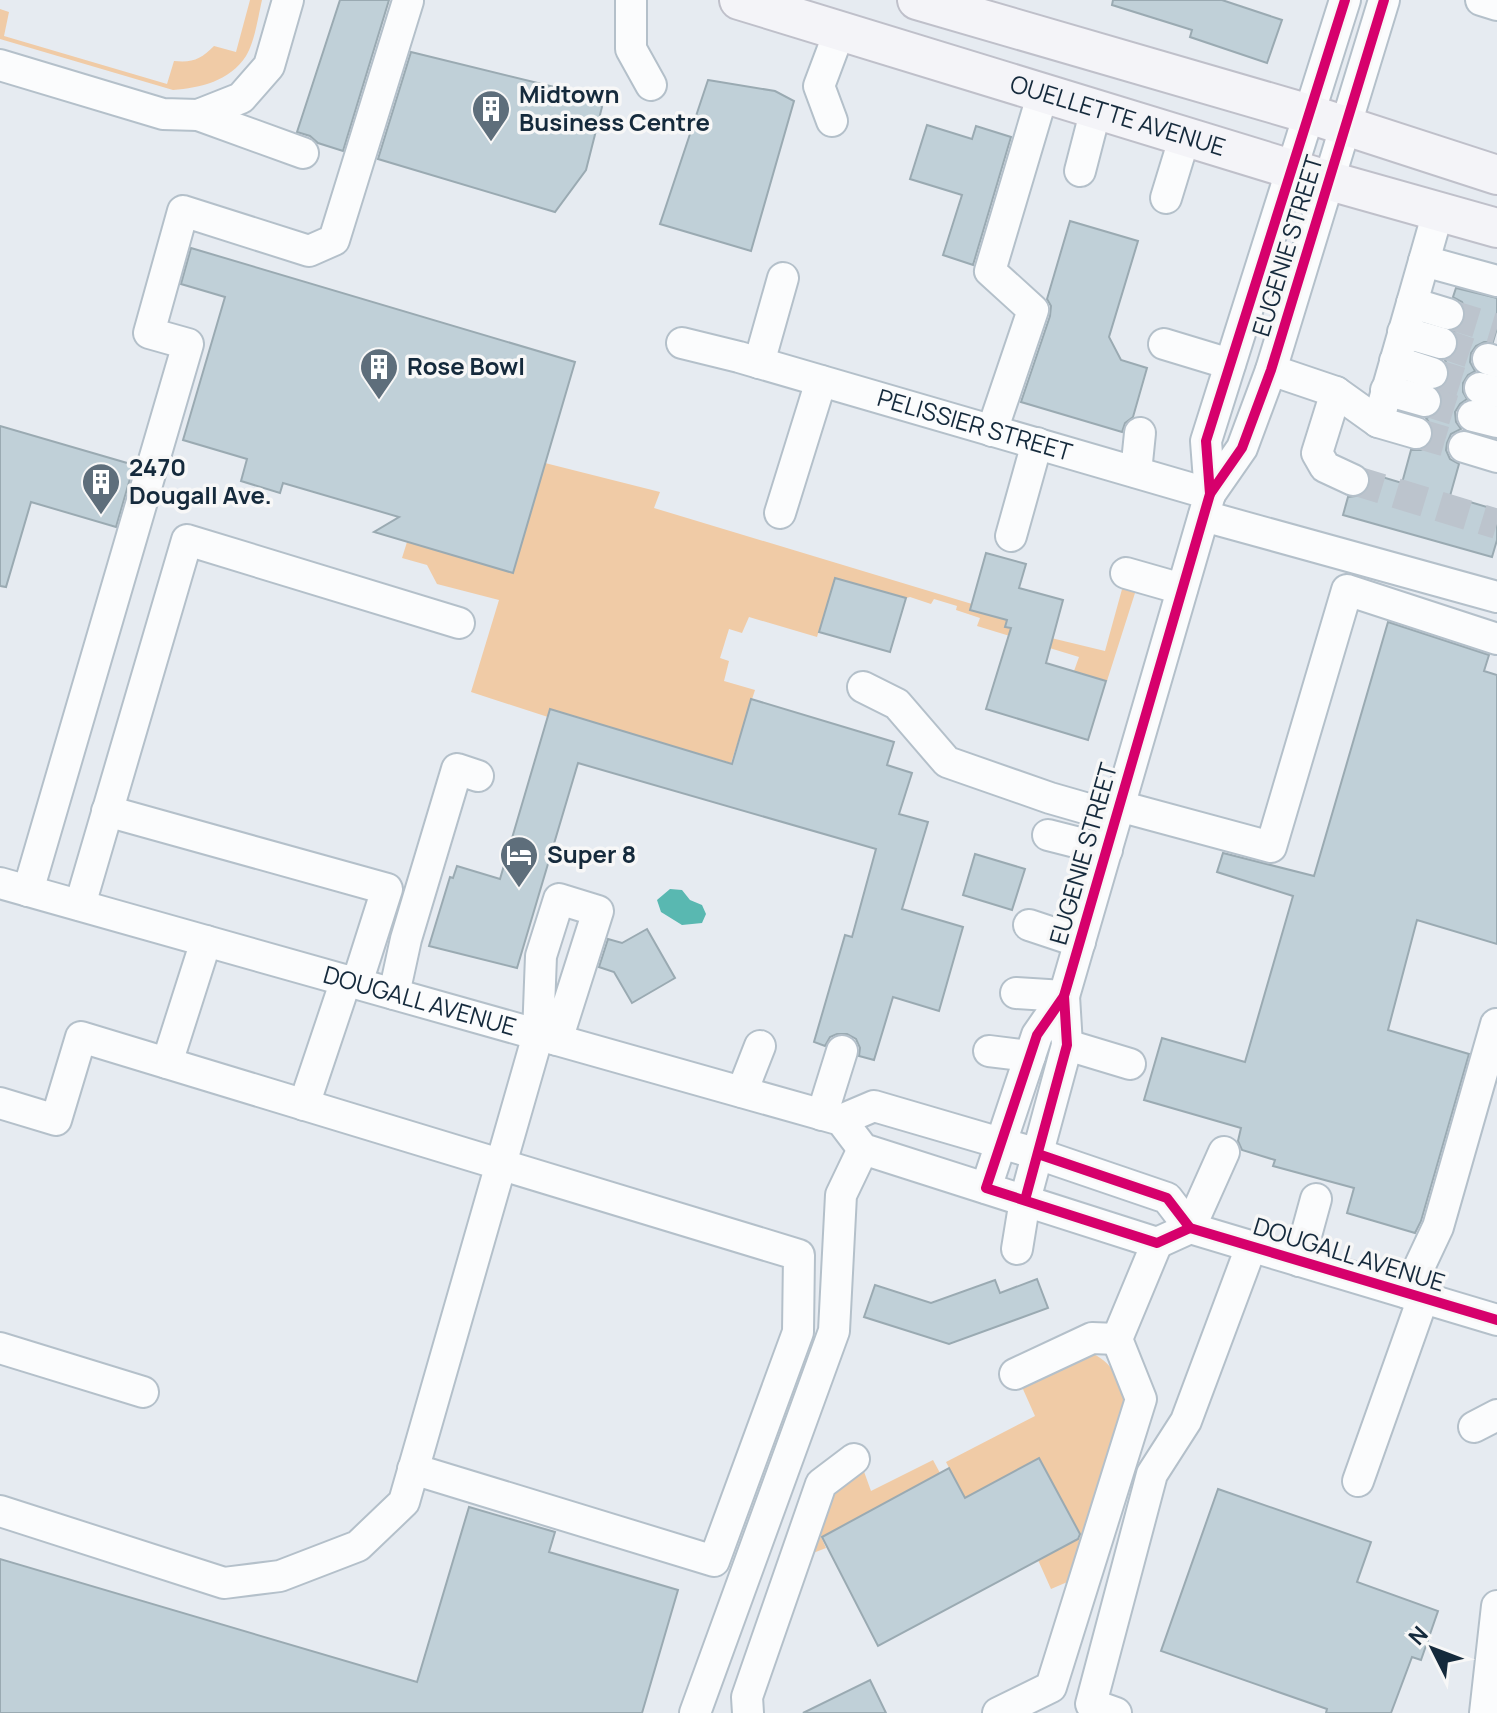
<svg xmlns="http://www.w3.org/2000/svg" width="1497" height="1713" viewBox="0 0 1497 1713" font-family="Manrope,sans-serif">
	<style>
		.green { fill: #f0cba6 }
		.water { fill: #59b8b1 }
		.building { fill: #c0d0d8; stroke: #9aaab2; stroke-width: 2 }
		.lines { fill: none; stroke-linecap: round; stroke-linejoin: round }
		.minor-tunnel { stroke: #bcc4cd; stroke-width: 30; stroke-dasharray: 30 15; stroke-linecap: butt }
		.minor-casing { stroke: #b4c0ca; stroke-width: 34 }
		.major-casing { stroke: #bfc0ca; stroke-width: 42 }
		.minor { stroke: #fbfcfd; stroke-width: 30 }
		.major { stroke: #f4f4f8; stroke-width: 38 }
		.cycleway-casing { stroke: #f7f7f7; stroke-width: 15 }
		.cycleway { stroke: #d6006c; stroke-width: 10 }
		.labels { text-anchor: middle; stroke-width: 7; stroke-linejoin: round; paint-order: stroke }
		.poi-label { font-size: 24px; font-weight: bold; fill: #152a3c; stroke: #f7f7f7; text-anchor: start }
		.street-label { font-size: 24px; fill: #152a3c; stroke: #f7f7f7 }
	</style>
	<rect width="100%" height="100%" fill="#e6ebf1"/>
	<g class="green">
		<path d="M250,0H262C258,17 255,41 246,56C230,81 200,88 173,90L0,39V9L9,12L4,36L167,84L174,61C193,63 201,59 214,46L236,52Z"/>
		<path d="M545,463L660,492L654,508L972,604L1007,620L1006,627L1105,651L1124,582L1135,593L1107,681L1074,671L1079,657L977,626L980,618L956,610L957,606L934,599L931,604L910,597L906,598L835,578L817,637L749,617L742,633L729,629L720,658L729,661L724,681L755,690L731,763L551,710L548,717L471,692L499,600L437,584L427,565L402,558L407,542L513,573Z"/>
		<path d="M1094,1354C1114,1365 1121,1382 1129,1402L1072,1580L1051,1589L1038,1560L1081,1537L1040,1459L965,1499L946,1462L1035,1416L1022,1387L1078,1356Z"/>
		<path d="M933,1460L940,1473L821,1537L826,1548L808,1555L826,1500L862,1466L871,1491Z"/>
	</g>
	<path class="water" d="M670,889L682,890L690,900L702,905L706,914L702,923L682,925L661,912L657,900Z"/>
	<g class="building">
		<path d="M340,0H389L343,151L318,143L310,136L297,132Z"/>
		<path d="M1113,0H1222L1282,20L1267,63L1190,37L1192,30L1112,5Z"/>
		<path d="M411,52L587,95L602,107L586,170L555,212L378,159Z"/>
		<path d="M708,80L775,91L794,101L751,251L660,224Z"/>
		<path d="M927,125L972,139L976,126L1011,137L973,265L943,255L962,195L910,179Z"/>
		<path d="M1070,221L1138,241L1109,337L1121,360L1147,368L1133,417L1125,423L1122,432L1021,402L1050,316L1051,306L1047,299Z"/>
		<path d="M191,248L575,362L513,573L374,532L399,517L283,483L280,493L241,481L247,459L183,440L225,297L181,284Z"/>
		<path d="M1456,288L1497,298V328L1493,342H1484L1476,346L1471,353L1470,362L1475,371L1468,375L1463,383V392L1467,399L1460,404L1455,412L1456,422L1461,429L1451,434L1447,443L1446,450L1450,459L1459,464L1450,496L1497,510V540L1492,557L1343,515L1348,497L1363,495L1369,488V473L1402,483L1411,450H1421L1428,446L1433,439V428L1426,418L1437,414L1442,407L1443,397L1438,389L1445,386L1449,378V369L1445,360L1453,356L1458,349L1459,339L1454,331L1461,327L1465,318L1466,311L1462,302L1453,297Z"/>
		<path d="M0,426L134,465L116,527L31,502L6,587L0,586Z"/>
		<path d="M986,553L1026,564L1019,588L1063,600L1046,663L1106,681L1088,740L986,709L1011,628L1005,627L1007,620L970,610Z"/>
		<path d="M835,578L906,598L890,652L819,632Z"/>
		<path d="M1388,622L1489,655L1484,671L1497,675V944L1417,920L1388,1030L1469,1054L1421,1221L1415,1233L1347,1213L1354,1188L1273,1166L1275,1160L1242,1150L1238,1141L1241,1128L1144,1100L1162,1038L1245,1062L1293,896L1217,872L1223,853L1314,876Z"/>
		<path d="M751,699L894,742L887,765L912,773L899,814L928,822L902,909L963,927L939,1011L893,997L874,1060L859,1056L860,1048L856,1039L847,1034H837L830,1037L825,1046L814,1042L845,935L852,937L876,849L578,763L517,968L429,946L450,877L453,878L457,866L500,879L550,709L732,764Z"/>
		<path d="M975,854L1025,869L1012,910L963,895Z"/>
		<path d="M647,929L675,978L632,1003L614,972L599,967L608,939L622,943Z"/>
		<path d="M1037,1279L1048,1308L949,1344L864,1317L875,1285L931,1303L995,1280L1000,1293Z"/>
		<path d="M1039,1458L1080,1534L1078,1539L878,1646L822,1537L949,1468L965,1498Z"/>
		<path d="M1218,1489L1371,1542L1357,1582L1438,1611L1421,1660L1412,1657L1391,1713H1326L1327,1709L1161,1651Z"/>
		<path d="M469,1507L555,1532L549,1552L678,1590L642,1713H0V1559L417,1682Z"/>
		<path d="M870,1680L886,1713H803Z"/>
	</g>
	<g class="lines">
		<g class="minor-tunnel">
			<path d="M1448,314L1497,329"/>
			<path d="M1441,343L1488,359"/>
			<path d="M1432,373L1480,388"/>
			<path d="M1425,401L1473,416"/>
			<path d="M1416,433L1464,447"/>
			<path d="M1353,480L1497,524"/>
		</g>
		<g class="minor-casing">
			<g id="minor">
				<path d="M631,0V49L651,85"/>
				<path d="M1481,0L1497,5"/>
				<path d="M0,65L163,114L198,115L241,98L269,66L288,0"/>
				<path d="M198,115L303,153"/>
				<path d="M832,121L819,86L840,30"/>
				<path d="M1080,171L1096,109"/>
				<path d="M1166,198L1185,136"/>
				<path d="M1424,261L1497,281"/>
				<path d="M1412,303L1448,314"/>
				<path d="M1403,332L1441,343"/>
				<path id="s1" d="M682,343L739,357L1210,494"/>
				<path d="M1164,344L1230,364"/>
				<path d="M1488,359L1497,362"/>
				<path d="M1395,361L1432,373"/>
				<path d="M759,363L783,278"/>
				<path d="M1271,370L1336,392L1378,422"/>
				<path d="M1480,388L1497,392"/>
				<path d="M1386,390L1425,401"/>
				<path d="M1336,392L1317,453L1325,467L1353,480"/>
				<path d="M1473,416L1497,422"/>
				<path d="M992,431L1033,310L990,271L1043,93"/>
				<path d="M1416,433L1378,422L1438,212"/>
				<path d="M1464,447L1497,457"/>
				<path d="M1136,472L1140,433"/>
				<path d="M1210,494L1242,448L1271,370L1384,0"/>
				<path d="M780,513L821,381"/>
				<path d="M1204,516L1497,597"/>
				<path d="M1011,536L1037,443"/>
				<path d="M1126,573L1182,589"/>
				<path d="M863,687L897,704L947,762L1050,798L1116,817"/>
				<path d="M1119,806L1271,847L1347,590L1497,639"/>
				<path d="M107,811L387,889L357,983"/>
				<path d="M1048,835L1107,850"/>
				<path id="s2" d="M0,883L841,1120L863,1149L1157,1243L1190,1228"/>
				<path d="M28,891L188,344L149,333L183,211L309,251L334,240L408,1"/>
				<path d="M80,905L187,540L459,623"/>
				<path d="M1029,925L1080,942"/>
				<path d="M1016,993L1064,996"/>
				<path d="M394,994L406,939L457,769L478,776"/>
				<path d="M1067,1045L1130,1064"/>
				<path d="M989,1051L1030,1056"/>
				<path d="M167,1063L206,941"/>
				<path d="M742,1092L760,1046"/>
				<path d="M0,1103L56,1120L81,1037L799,1255L798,1332L714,1561L413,1469"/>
				<path d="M304,1105L346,980"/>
				<path d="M822,1115L842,1051"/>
				<path d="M841,1120L874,1106L1038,1154L1167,1198L1190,1228L1497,1320"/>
				<path d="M986,1188L1037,1035L1064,996L1210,494L1206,441L1345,0"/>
				<path d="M1190,1228L1224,1152"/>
				<path d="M1017,1249L1025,1200L1067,1045L1064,996"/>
				<path d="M1299,1261L1316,1199"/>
				<path d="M1407,1293L1438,1227L1496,1024"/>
				<path d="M0,1348L143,1392"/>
				<path d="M1015,1374L1092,1338L1117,1339"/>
				<path d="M1474,1427L1497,1415"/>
				<path d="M1358,1481L1423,1298"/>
				<path d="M0,1511L224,1583L280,1576L358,1546L404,1502L538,1035L541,956L559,899L598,911L557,1040"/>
				<path d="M695,1713L834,1331L841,1195L863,1149"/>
				<path d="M748,1713L747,1697L821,1484L854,1459"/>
				<path d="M998,1713L1051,1687L1141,1399L1117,1339L1157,1243"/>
				<path d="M1116,1713L1091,1704L1152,1474L1186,1421L1251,1247"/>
				<path d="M1485,1713L1497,1606"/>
			</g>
		</g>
		<g class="major-casing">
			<g id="major">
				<path id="s3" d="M739,0L1330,181L1497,228"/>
				<path d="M917,0L1309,114L1497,175"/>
			</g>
		</g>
		<use href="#minor" class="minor"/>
		<use href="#major" class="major"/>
		<g class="cycleway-casing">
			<g id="cycleway">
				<path d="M1210,494L1242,448L1271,370L1384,0"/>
				<path d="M1038,1154L1167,1198L1190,1228L1497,1320"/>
				<path d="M1025,1200L1067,1045L1064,996"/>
				<path d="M1190,1228L1157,1243L986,1188L1037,1035L1064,996L1210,494L1206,441L1345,0"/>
			</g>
		</g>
		<use href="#cycleway" class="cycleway"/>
	</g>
	<defs>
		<g id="building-pin" transform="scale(2)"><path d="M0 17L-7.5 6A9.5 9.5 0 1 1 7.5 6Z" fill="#5e6e7b" stroke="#f7f7f7"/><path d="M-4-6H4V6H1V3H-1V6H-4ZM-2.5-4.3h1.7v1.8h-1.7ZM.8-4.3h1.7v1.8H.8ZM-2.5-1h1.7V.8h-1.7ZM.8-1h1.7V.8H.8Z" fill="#fff"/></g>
		<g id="hotel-pin" transform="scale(2)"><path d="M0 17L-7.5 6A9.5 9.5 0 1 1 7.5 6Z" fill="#5e6e7b" stroke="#f7f7f7"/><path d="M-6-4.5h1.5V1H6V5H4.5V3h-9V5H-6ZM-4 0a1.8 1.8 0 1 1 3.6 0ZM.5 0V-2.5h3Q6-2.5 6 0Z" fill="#fff"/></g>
	</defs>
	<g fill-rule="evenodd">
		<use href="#building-pin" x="491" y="109"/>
		<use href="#building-pin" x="379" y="367"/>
		<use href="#building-pin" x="101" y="482"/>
		<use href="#hotel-pin" x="519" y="855"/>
	</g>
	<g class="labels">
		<g class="poi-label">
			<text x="519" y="103">Midtown<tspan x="519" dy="28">Business Centre</tspan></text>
			<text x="407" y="375">Rose Bowl</text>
			<text x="129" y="476">2470<tspan x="129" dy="28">Dougall Ave.</tspan></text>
			<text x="547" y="863">Super 8</text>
		</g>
		<g class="street-label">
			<text dy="8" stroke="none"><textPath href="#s3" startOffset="396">OUELLETTE AVENUE</textPath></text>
			<text transform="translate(1288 246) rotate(-73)" y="8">EUGENIE STREET</text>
			<text dy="8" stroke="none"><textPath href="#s1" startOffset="304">PELISSIER STREET</textPath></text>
			<text transform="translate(1084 854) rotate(-74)" y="8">EUGENIE STREET</text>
			<text dy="8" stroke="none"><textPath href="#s2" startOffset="436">DOUGALL AVENUE</textPath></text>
			<text transform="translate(1349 1255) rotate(17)" y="8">DOUGALL AVENUE</text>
		</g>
	</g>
	<g transform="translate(1433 1649) rotate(312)" stroke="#f7f7f7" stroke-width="6" paint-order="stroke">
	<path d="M0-6L14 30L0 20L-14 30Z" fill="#152a3c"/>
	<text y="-12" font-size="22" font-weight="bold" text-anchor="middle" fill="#152a3c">N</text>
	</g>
</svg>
